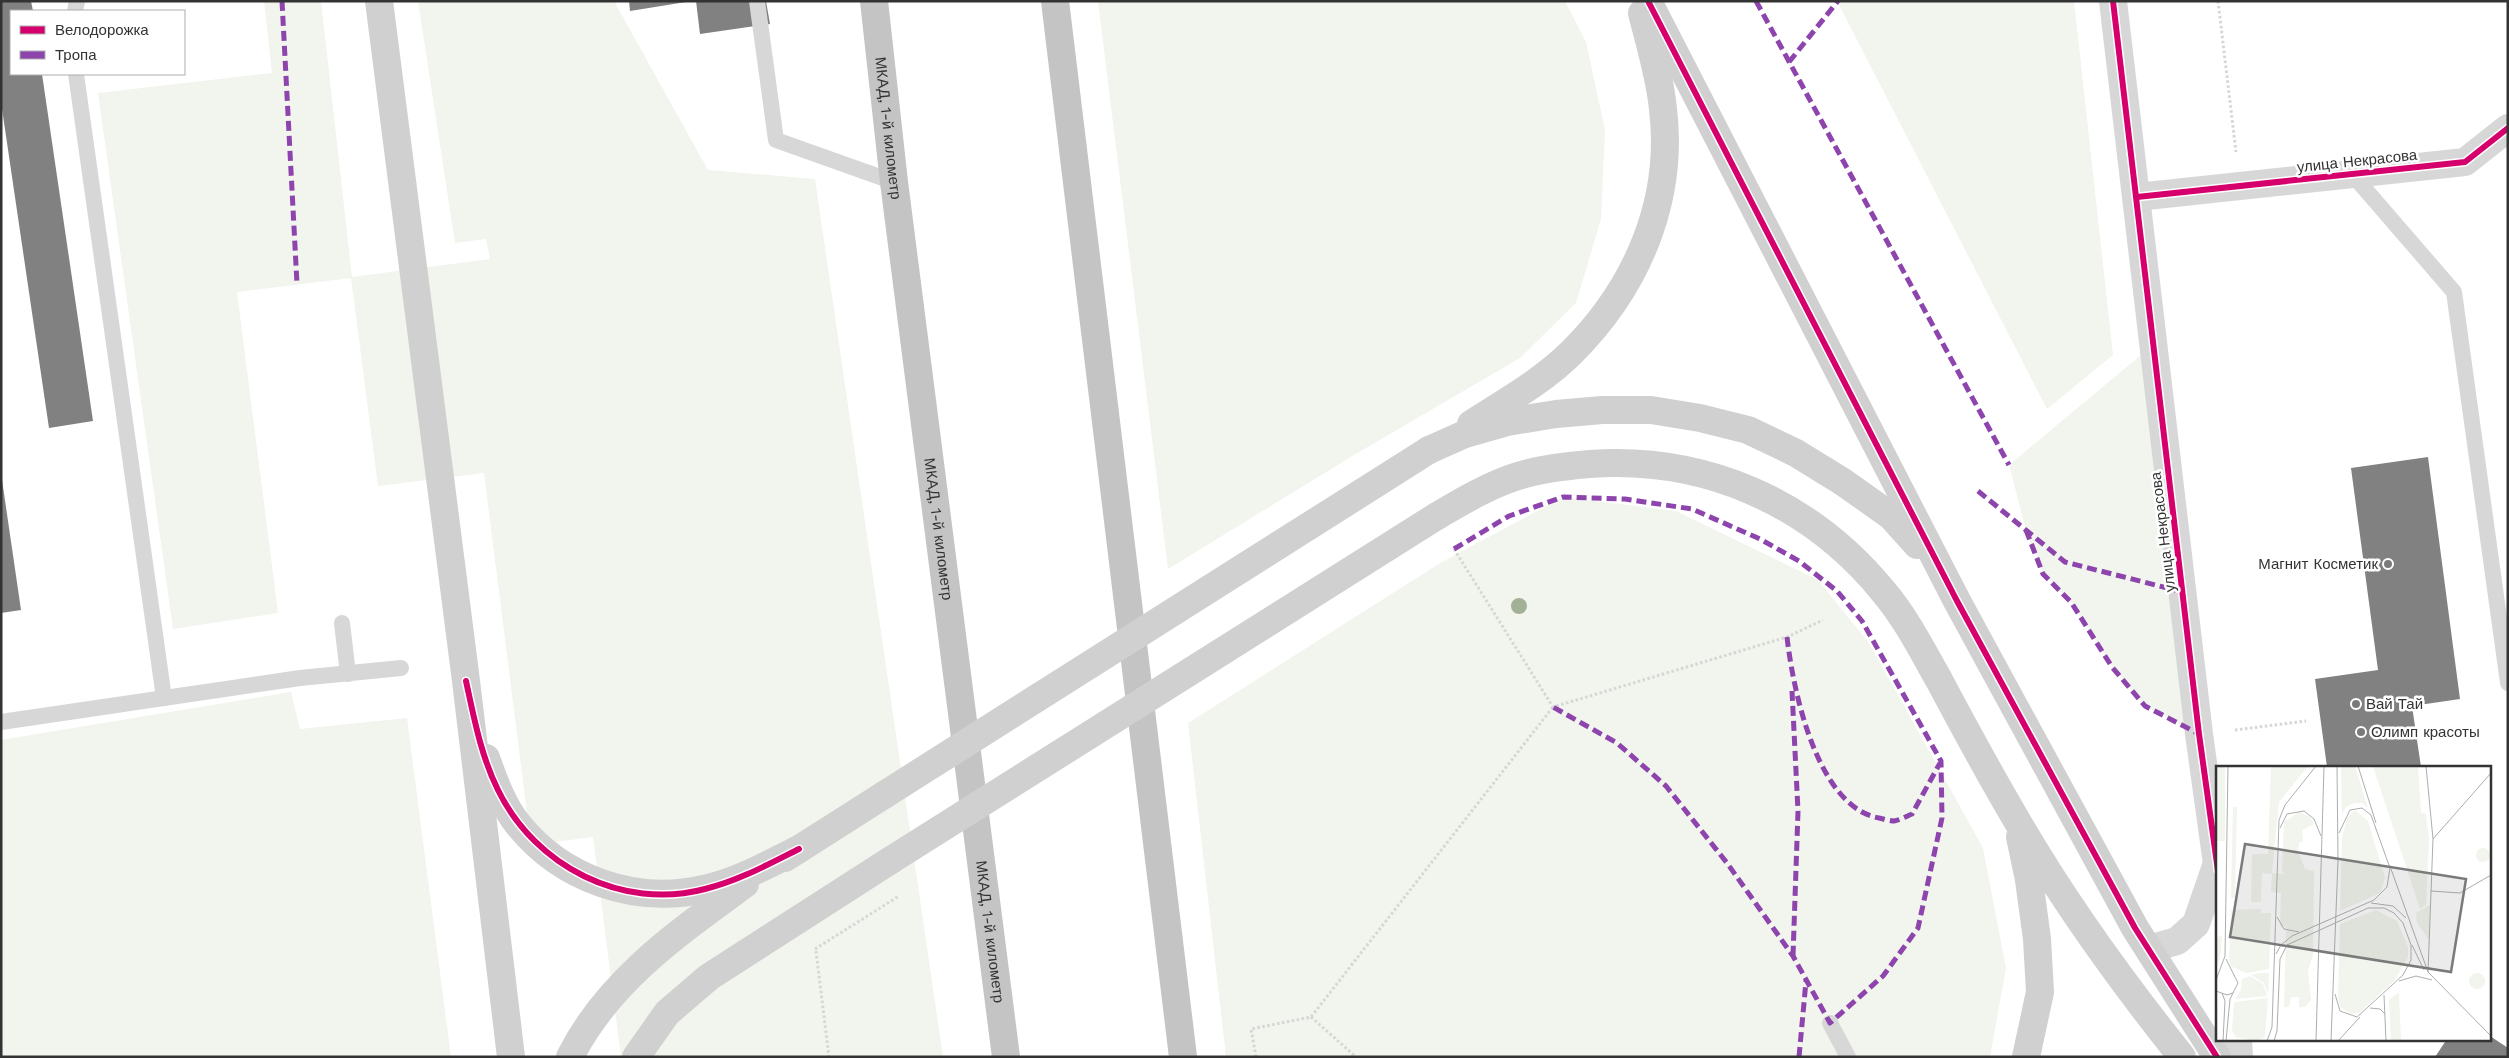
<svg xmlns="http://www.w3.org/2000/svg" width="2509" height="1058" viewBox="0 0 2509 1058" font-family="'Work Sans',sans-serif">
	<style>
		.green { fill: #f1f5ed }
		.building { fill: #818181 }
		.lines { fill: none; stroke-linecap: round; stroke-linejoin: round }
		.path { stroke: #d6d6d6; stroke-width: 3; stroke-dasharray: 2.5 2.5; stroke-linecap: butt }
		.lane { stroke: #d7d7d7; stroke-width: 16 }
		.street { stroke: #d7d7d7; stroke-width: 28 }
		.secondary { stroke: #d0d0d0; stroke-width: 28 }
		.highway { stroke: #c4c4c4; stroke-width: 28 }
		.path-bridge { stroke: #d6d6d6; stroke-width: 3; stroke-dasharray: 2.5 2.5; stroke-linecap: butt }
		.secondary-bridge { stroke: #d0d0d0; stroke-width: 28 }
		.quiet { stroke: #8e44ad; stroke-width: 5; stroke-dasharray: 10 5; stroke-linecap: butt }
		.cycleway-casing { stroke: #fff; stroke-width: 9 }
		.cycleway { stroke: #d6006c; stroke-width: 6 }
		.tree { fill: #a2b095 }
		.poi-dot { fill: #7a7a7a; stroke: #fff; stroke-width: 2 }
		.labels { text-anchor: middle; stroke-width: 5; stroke-linejoin: round; paint-order: stroke }
		.street-label { font-size: 15px; fill: #333; stroke: #fff }
		.poi-label { font-size: 15px; fill: #333; stroke: #fff; text-anchor: start }
		.inset-road { fill: none; stroke: #adadad; stroke-width: 1 }
		.view { fill: #7a7a7a; fill-opacity: 0.15; stroke: #7a7a7a; stroke-width: 2.5 }
		.inset-edge { fill: none; stroke: #333; stroke-width: 2.5 }
	</style>
	<rect width="100%" height="100%" fill="#fff"/>
	<g class="green">
		<path d="M264,1H321L352,277L490,259L486,239L455,243L418,1H614L708,170L815,179L943,1057H621L593,837L531,845L484,473L378,486L351,278L237,292L278,613L173,629L98,93L272,73Z"/>
		<path d="M1098,1H1565L1586,42L1605,130L1601,219L1576,303L1520,358L1354,455L1168,569Z"/>
		<path d="M1837,1H2074L2113,355L2047,409Z"/>
		<path d="M2153,345L2199,734L2145,706L2112,667L2071,602L2043,574L2026,530L2009,465Z"/>
		<path d="M1563,497L1676,511L1818,580L1869,643L1983,848L2006,968L1990,1057H1226L1188,723L1442,562Z"/>
		<path d="M291,692L300,729L407,718L451,1057H1V740Z"/>
	</g>
	<g class="building">
		<path d="M1,1H31L33,11H11V74H42L93,421L49,428L1,102Z"/>
		<path d="M629,1H686V2L630,11Z"/>
		<path d="M696,1H766L770,24L700,34Z"/>
		<path d="M2428,457L2460,699L2412,706L2421,767H2327L2315,679L2378,670L2351,468Z"/>
		<path d="M1,473L21,610L1,613Z"/>
		<path d="M2490,1036L2508,1048V1057H2435L2447,1039H2490Z"/>
	</g>
	<g class="lines">
		<g class="path">
			<path d="M2218,1L2236,152"/>
			<path d="M1454,549L1553,707L1787,637L1823,620"/>
			<path d="M2235,730L2306,721"/>
			<path d="M816,951L829,1057"/>
			<path d="M1311,1017L1356,1057"/>
			<path d="M1256,1057L1251,1029L1311,1017L1553,707"/>
		</g>
		<g class="lane">
			<path d="M757,1L776,140L894,182"/>
			<path d="M75,11L77,1"/>
			<path d="M76,74L164,698"/>
			<path d="M2352,174L2454,292L2508,683"/>
			<path d="M342,623L348,674"/>
			<path d="M1,722L300,678L401,668"/>
			<path d="M1830,1023L1848,1057"/>
		</g>
		<g class="street">
			<path d="M2113,1L2199,734L2218,871"/>
			<path d="M2137,197L2465,162L2508,128"/>
			<path d="M2149,949L2177,941L2196,924L2217,863"/>
			<path d="M2238,1039L2239,1057"/>
		</g>
		<g class="secondary">
			<path d="M379,1L466,681L511,1057"/>
			<path d="M1648,1L1957,601L2135,928L2217,1057"/>
			<path d="M1471,424C1505,402 1543,381 1572,352C1637,287 1674,201 1663,109C1660,77 1650,45 1642,13"/>
			<path d="M1429,450L1465,434L1507,422L1556,414L1602,410H1651L1700,418L1748,430L1796,453L1843,482L1891,516L1917,545"/>
			<path d="M1437,516C1461,502 1486,487 1512,478C1537,469 1564,466 1590,464C1705,456 1810,502 1883,591C1906,618 1922,650 1939,680C1964,727 1989,773 2016,819C2064,902 2122,982 2182,1057"/>
			<path d="M486,758C494,780 502,804 517,823C561,879 635,905 704,889C737,882 769,864 799,849"/>
			<path d="M2020,837L2029,880L2037,939L2040,992L2026,1057"/>
			<path d="M785,858L884,795"/>
			<path d="M570,1057C608,981 678,933 745,884"/>
			<path d="M636,1057L667,1013L709,977L891,860"/>
		</g>
		<g class="highway">
			<path id="s1" d="M874,1L894,182L1006,1057"/>
			<path d="M1055,1L1183,1057"/>
		</g>
		<path class="path-bridge" d="M815,949L899,896"/>
		<g class="secondary-bridge">
			<path d="M884,795L1429,450"/>
			<path d="M891,860L1437,516"/>
		</g>
		<g class="quiet">
			<path d="M282,1L297,284"/>
			<path d="M1756,1L2009,465"/>
			<path d="M1789,62L1838,1"/>
			<path d="M1978,491L2065,562L2183,592"/>
			<path d="M2026,530L2043,574L2071,602L2112,667L2145,706L2199,734"/>
			<path d="M1454,549L1509,516L1563,497L1625,499L1692,509L1760,539L1799,561L1837,591L1862,621L1941,761L1942,818L1918,928L1883,976L1830,1023L1793,956L1727,863L1666,786L1617,743L1553,707"/>
			<path d="M1787,637C1793,690 1817,807 1879,818C1884,819 1890,821 1894,821C1900,820 1907,816 1912,814L1940,763"/>
			<path d="M1792,691L1798,811L1793,956"/>
			<path d="M1799,1057L1806,981"/>
		</g>
		<g class="cycleway-casing">
			<g id="cycleway">
				<path d="M1648,1L1957,601L2135,928L2217,1057"/>
				<path d="M2113,1L2199,734L2218,871"/>
				<path d="M2137,197L2465,162L2508,128"/>
				<path d="M466,681C474,718 481,756 498,790C535,866 622,911 705,889C738,881 769,864 799,849"/>
			</g>
		</g>
		<use href="#cycleway" class="cycleway"/>
	</g>
	<circle class="tree" cx="1519" cy="606" r="8"/>
	<g class="poi-dot">
		<circle cx="2388" cy="564" r="5"/>
		<circle cx="2356" cy="704" r="5"/>
		<circle cx="2361" cy="732" r="5"/>
	</g>
	<g class="labels">
		<g class="street-label">
			<text dy="5" stroke="none"><textPath href="#s1" startOffset="128">МКАД, 1-й километр</textPath></text>
			<text transform="translate(2357 161) rotate(-6)" y="5">улица Некрасова</text>
			<text dy="5" stroke="none"><textPath href="#s1" startOffset="532">МКАД, 1-й километр</textPath></text>
			<text transform="translate(2163 532) rotate(-97)" y="5">улица Некрасова</text>
			<text dy="5" stroke="none"><textPath href="#s1" startOffset="938">МКАД, 1-й километр</textPath></text>
		</g>
		<g class="poi-label">
			<text x="2378" y="569" text-anchor="end">Магнит Косметик</text>
			<text x="2366" y="709">Вай Тай</text>
			<text x="2371" y="737">Олимп красоты</text>
		</g>
	</g>
	<g transform="translate(2216 766)">
		<rect width="275" height="275" fill="#fff"/>
		<path d="M0,0H9V75H0ZM55,0H92L63,36L56,107L69,108L66,106L68,56L83,46L94,51L98,58L86,64L87,75L83,77L82,85L89,103L98,105L97,189L92,205L95,234L89,241H83V231H75L73,241H68L70,161L64,160L65,127L55,126L56,108L46,107L45,136H35L36,88H52ZM125,0H139L152,42L146,37H138L130,41L126,48ZM157,0H202L205,47L210,48L213,73L210,139L204,143ZM17,41H21L19,132H15ZM139,44L152,55L169,112L164,127L124,145L126,72L131,52ZM260 89a7 7 0 1 1 14 0a7 7 0 1 1-14 0ZM214,139L213,174L201,157L200,147ZM45,143V147H55L53,203L31,207L16,201L13,195L15,144ZM160,144L181,155L192,181V191L179,214L143,247L135,248L124,241L122,231L124,158ZM6,170L4,192L0,202V171ZM43,207H53L52,229L48,217L35,209ZM253 215a8 8 0 1 1 16 0a8 8 0 1 1-16 0ZM34,210L47,218L51,230L19,233L25,224L26,213ZM183,226L185,275H175L173,234ZM52,232L49,271L39,275L20,271L16,265L18,236Z" fill="#f1f5ed"/>
		<path class="inset-road" d="M142,0L160,57M210,0L217,73M64,62L71,48L88,45L98,53L105,70M175,103L212,206L275,270M215,125L244,127L275,109M155,137L177,140L190,152M61,151L68,163L83,166M196,179L208,204M60,188L65,179L76,170L158,134L171,121L174,102L155,49L146,42L134,44L123,67M212,206L217,73L275,7M0,214L9,190L12,0M183,215L200,210L216,214M0,225L11,229L17,227M6,227L9,235L7,275M168,229L170,275M154,242L164,243L169,248M10,275L14,233L22,217L10,193M51,275L56,261L63,54L69,39L100,0M58,275L61,265L64,193L71,179L152,142H168L178,147L187,157L195,179V194L187,209L141,251L124,245L119,228M100,275L108,0M115,275L122,94L121,0M122,275L144,251"/>
		<path class="view" d="M29,78L250,113L235,206L14,171Z"/>
		<rect width="275" height="275" class="inset-edge"/>
	</g>
	<rect width="2509" height="1058" fill="none" stroke="#333333" stroke-width="5"/>
	<rect x="10" y="10" width="175" height="65" fill="#ffffff" stroke="#adadad"/>
	<rect x="20" y="26" width="25" height="8" fill="#d6006c" stroke="#adadad"/>
	<text x="55" y="35" font-size="15" fill="#333333">Велодорожка</text>
	<rect x="20" y="51" width="25" height="8" fill="#8e44ad" stroke="#adadad"/>
	<text x="55" y="60" font-size="15" fill="#333333">Тропа</text>
</svg>
